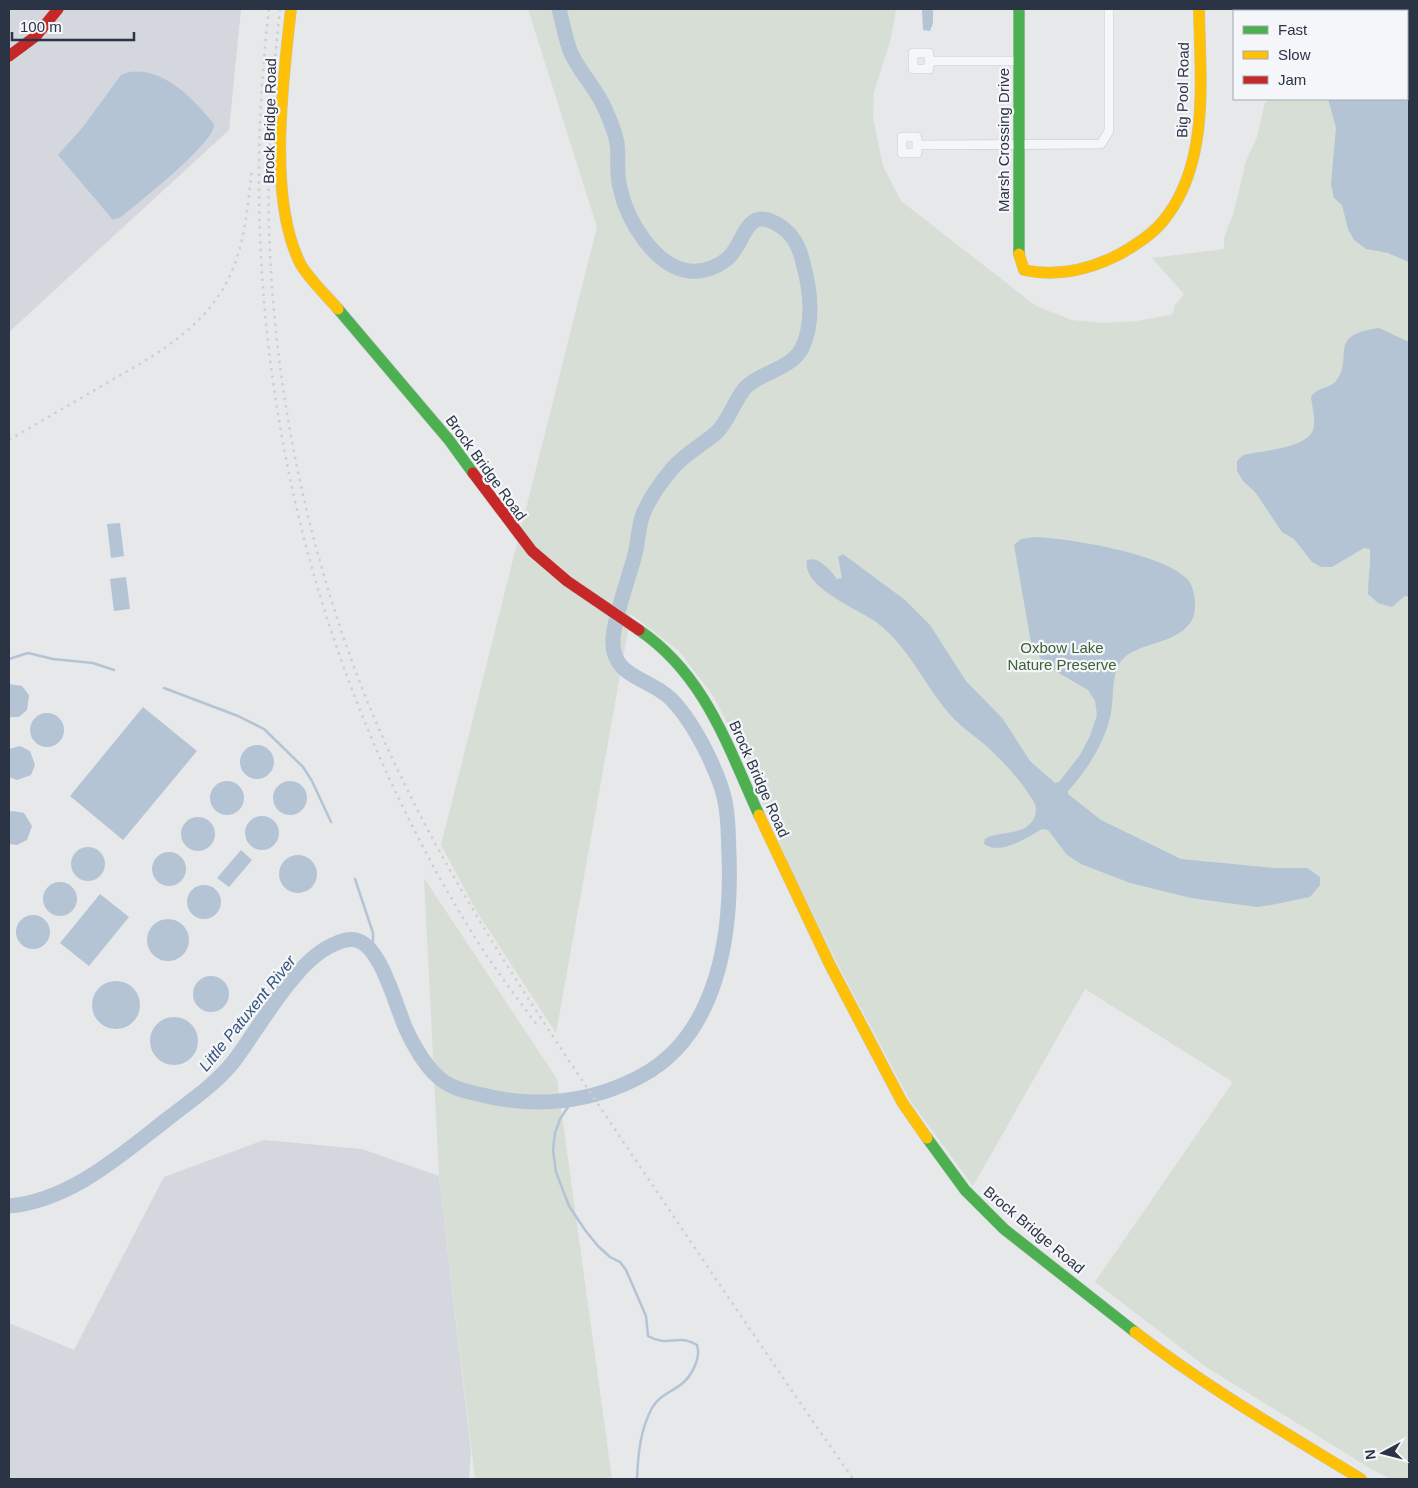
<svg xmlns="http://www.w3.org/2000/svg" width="1418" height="1488" viewBox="0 0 1418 1488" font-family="Helvetica,sans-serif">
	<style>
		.built { fill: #d4d7dd }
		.green { fill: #d6ded6 }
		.water { fill: #b4c4d5 }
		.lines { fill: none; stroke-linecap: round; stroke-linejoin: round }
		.stream { stroke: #b4c4d5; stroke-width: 2.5 }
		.river { stroke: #b4c4d5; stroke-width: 15 }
		.street-casing { stroke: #c4c6c8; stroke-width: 10 }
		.fast-casing { stroke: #c4c6c8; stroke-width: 12 }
		.slow-casing { stroke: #c4c6c8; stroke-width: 12 }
		.jam-casing { stroke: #c4c6c8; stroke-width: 12 }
		.street { stroke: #f5f6f7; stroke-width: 9 }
		.fast { stroke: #4caf50; stroke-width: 11 }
		.slow { stroke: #ffc107; stroke-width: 11 }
		.jam { stroke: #c62828; stroke-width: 11 }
		.rail { stroke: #cecfd2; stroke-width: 2.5; stroke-dasharray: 2.5 5; stroke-linecap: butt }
		.labels { text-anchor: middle; stroke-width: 4.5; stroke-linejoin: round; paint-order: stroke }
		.street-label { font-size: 15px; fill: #2b3445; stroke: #f4f6f9 }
		.park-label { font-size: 15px; fill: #3f6138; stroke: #f4f6f9 }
		.water-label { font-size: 16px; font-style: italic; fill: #34527a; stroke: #f4f6f9 }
	</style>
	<rect width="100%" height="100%" fill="#e6e8ea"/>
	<g class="built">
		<path d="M9,9H241L229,130L9,332Z"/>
		<path d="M264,1140L362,1149L439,1176L471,1452L469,1479H9V1323L74,1350L164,1177Z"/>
	</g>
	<g class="green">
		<path d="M528,9H896L891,38L874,92L873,117L883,166L901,201L1036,306L1072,320L1104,323L1136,321L1172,315L1175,305L1184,294L1152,258L1224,249V238L1234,211L1246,161L1257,137L1265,103L1271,99H1407V31H1409V1479H1390L1373,1470L1206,1367L1095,1282L1233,1082L1085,989L973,1186L909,1099L837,963L790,867L740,749L714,697L679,651L631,614L556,1033L477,912L441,845L597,227Z"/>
		<path d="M424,878L557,1079L612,1479H475L439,1176Z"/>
	</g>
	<g class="water">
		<path d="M922,9H933V23L930,31L923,30Z"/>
		<path d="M1409,57V262L1388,253L1366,249L1354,240L1348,229L1342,205L1334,198L1331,184L1336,128L1328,99H1407V58Z"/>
		<path d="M129,72C165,67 194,100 214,124C216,142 137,204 121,217L113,220L58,155L83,127L121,75Z"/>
		<path d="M1379,328L1409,342V597L1405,596L1392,607L1378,603L1368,594C1368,579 1371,564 1370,549L1364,548L1332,567H1321L1312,562L1294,539L1282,532L1255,492L1243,481L1237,471V461L1243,455C1262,450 1313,449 1314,425C1315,416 1312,406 1311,397C1319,386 1329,389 1336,381C1355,358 1325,335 1379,328Z"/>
		<path d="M120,523L124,556L111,558L107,524Z"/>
		<path d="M1034,537C1068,538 1166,554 1188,580C1193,586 1194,594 1195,601C1195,609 1195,617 1190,623C1175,645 1136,642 1121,661C1111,674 1114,698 1111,713C1106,740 1087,771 1068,791V794L1101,820L1181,859L1274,868H1307L1320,877V885L1310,897L1271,905L1257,907L1191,898L1130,883L1081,864L1067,855L1048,830L1042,829C1026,838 1001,856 984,844L985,839C998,830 1023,837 1033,820C1037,813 1037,805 1032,799C1020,779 1002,760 984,744C975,736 964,729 955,720C926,690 911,648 876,622C858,609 801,587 807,560C819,556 830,570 837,579L842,578L838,557L843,554L905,600L930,625L966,681L1003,719L1030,761L1055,783L1059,782L1080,755L1090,736L1097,715L1095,701L1088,690L1057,672L1041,659L1031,643L1014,545L1021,539Z"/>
		<path d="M126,577L130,609L114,611L110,579Z"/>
		<path d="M9,684L22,686L29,695L27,710L19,717H9Z"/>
		<path d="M143,707L197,751L123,840L70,796Z"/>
		<circle cx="47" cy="730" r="17"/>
		<circle cx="257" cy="762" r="17"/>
		<path d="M20,746L30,751L35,765L31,775L17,780L9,777V749Z"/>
		<circle cx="227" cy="798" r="17"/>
		<circle cx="290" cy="798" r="17"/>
		<path d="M13,811L24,813L32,826L27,840L17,845L9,844V812Z"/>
		<circle cx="262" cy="833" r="17"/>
		<circle cx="198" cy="834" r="17"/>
		<circle cx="88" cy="864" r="17"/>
		<path d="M241,850L252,860L229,887L217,878Z"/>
		<circle cx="169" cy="869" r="17"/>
		<circle cx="298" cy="874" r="19"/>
		<circle cx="60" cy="899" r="17"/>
		<circle cx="204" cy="902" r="17"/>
		<path d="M100,894L129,917L89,966L60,943Z"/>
		<circle cx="33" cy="932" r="17"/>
		<circle cx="168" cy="940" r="21"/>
		<circle cx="211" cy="994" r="18"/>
		<circle cx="116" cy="1005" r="24"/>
		<circle cx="174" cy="1041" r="24"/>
	</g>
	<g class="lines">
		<g class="stream">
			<path d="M9,659L28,653L53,659L93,663L114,670"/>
			<path d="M164,688L238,716L264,729L303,767L312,781L331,822"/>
			<path d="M355,879L373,933V952"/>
			<path d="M572,1101L560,1119L555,1133L553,1150L556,1172L569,1206L585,1230L598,1246L610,1257L620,1262L626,1270L646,1316L648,1336C668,1348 679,1333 697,1345C699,1352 698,1356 696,1363C685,1393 663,1388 652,1408C640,1430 638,1455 637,1479"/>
		</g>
		<path class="river" d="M9,1206C69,1201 120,1156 166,1120C189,1102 215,1085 234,1061C260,1027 297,957 337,943C344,940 352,938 359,941C382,950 396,1007 406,1029C413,1045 425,1065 437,1076C448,1087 464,1091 478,1094C535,1109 592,1103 643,1075C719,1033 732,932 729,854C728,835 729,816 724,797C721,783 714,768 708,755C698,735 687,715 671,699C649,677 610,678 613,638C615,613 630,576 636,550C638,539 639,527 642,517C648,500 661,482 672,469C684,454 702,445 716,433C730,420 734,399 747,386C764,371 791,369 802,348C815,321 810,287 802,259C798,243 791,232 777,224C746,206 745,241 730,256C721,266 702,273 689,271C654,266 627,220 620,188C616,173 619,158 617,143C615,132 610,120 606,111C597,89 580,73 571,53C565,39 563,23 559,9"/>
		<g class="street-casing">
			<g id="street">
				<path d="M1288,11V9"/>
				<path d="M929,61V69H913V53H929V61H1018"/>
				<rect x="902" y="137" width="15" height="16"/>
				<path d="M917,145L1101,144L1109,131V9"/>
			</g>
		</g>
		<g class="fast-casing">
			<g id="fast">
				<path d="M1019,9V254"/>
				<path d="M338,309L449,440L473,473"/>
				<path d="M639,630C705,675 727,745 759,815"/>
				<path d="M927,1138L965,1190L1004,1229L1135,1332"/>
			</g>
		</g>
		<g class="slow-casing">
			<g id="slow">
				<path d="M291,9C283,80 267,200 301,265C310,280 326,295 338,309"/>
				<path d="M1019,254L1024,270C1057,277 1091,269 1120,254C1137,244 1155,233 1167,216C1210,159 1200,76 1199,9"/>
				<path d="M759,815L830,965L902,1102L927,1138"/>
				<path d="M1135,1332C1206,1387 1284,1432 1361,1479"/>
			</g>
		</g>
		<g class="jam-casing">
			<g id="jam">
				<path d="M9,56L36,36L58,9"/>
				<path d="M473,473L532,551L567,581L639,630"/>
			</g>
		</g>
		<use href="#street" class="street"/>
		<use href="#fast" class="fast"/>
		<use href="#slow" class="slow"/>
		<use href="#jam" class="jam"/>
		<g class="rail">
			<path d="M269,9C232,327 298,643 463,918C485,956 511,990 537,1025"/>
			<path d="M280,9C275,57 270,106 269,155C264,339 298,527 366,698C429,854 521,989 614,1128C693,1245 772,1363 853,1479"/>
			<path d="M9,440C41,421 73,403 105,384C157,354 211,326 234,266C246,235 248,202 252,169"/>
		</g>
	</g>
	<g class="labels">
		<g class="street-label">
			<text transform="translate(1183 90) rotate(-89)" y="5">Big Pool Road</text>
			<text transform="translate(270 121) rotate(-89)" y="5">Brock Bridge Road</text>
			<text transform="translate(1004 140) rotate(-90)" y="5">Marsh Crossing Drive</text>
			<text transform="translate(486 468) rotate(54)" y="5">Brock Bridge Road</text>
			<text transform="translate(759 779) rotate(66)" y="5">Brock Bridge Road</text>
			<text transform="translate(1034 1230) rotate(40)" y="5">Brock Bridge Road</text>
		</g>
		<g class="park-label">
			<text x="1062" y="653">Oxbow Lake<tspan x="1062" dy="17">Nature Preserve</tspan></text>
		</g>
		<g class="water-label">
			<text transform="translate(247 1013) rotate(-51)" y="6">Little Patuxent River</text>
		</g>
	</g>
	<rect width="1418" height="1488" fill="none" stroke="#2b3445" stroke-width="20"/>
	<rect x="1233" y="10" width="175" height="90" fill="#f4f6f9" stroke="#a4a8b1"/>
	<rect x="1243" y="26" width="25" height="8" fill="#4caf50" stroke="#a4a8b1"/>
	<text x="1278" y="35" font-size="15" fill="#2b3445">Fast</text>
	<rect x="1243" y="51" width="25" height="8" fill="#ffc107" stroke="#a4a8b1"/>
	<text x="1278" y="60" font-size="15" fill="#2b3445">Slow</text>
	<rect x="1243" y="76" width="25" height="8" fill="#c62828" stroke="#a4a8b1"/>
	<text x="1278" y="85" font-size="15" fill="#2b3445">Jam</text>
	<g transform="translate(1383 1453) rotate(263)" stroke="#f4f6f9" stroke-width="4" paint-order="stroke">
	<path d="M0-4L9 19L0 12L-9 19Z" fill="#2b3445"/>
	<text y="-8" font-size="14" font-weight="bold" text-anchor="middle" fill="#2b3445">N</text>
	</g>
	<path d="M12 32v8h122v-8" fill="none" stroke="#2b3445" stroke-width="2.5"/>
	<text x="20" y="32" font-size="15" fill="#2b3445" stroke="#f4f6f9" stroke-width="4" paint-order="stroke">100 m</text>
</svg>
